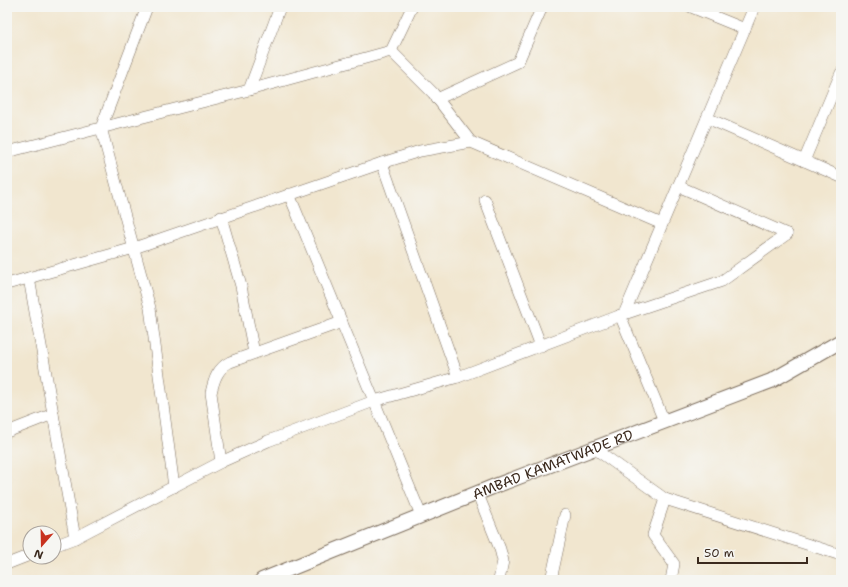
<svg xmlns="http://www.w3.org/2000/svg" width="848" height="587" viewBox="0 0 848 587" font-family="'Shantell Sans',sans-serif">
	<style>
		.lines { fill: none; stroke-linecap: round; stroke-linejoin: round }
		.minor-casing { stroke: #7b6c5c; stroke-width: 12 }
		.tertiary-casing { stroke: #7b6c5c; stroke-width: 16 }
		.minor { stroke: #fff; stroke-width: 11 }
		.tertiary { stroke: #fff; stroke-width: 14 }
		.labels { text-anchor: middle; stroke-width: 3; stroke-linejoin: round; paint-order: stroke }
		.street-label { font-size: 14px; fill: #3b2a1e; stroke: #f6f6f2 }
	</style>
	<rect width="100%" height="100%" fill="#f6f6f2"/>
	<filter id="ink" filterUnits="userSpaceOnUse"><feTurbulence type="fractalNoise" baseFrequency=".025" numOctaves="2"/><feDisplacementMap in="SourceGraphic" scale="8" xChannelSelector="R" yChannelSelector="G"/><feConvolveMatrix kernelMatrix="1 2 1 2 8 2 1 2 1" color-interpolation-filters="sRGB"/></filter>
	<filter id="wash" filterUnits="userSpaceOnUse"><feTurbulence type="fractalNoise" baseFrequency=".012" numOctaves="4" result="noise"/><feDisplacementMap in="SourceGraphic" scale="16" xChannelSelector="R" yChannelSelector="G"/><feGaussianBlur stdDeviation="0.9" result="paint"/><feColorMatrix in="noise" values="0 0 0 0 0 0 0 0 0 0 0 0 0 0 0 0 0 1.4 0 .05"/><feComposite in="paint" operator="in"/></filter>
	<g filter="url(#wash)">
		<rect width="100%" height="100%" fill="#f1e6cf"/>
	</g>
	<g filter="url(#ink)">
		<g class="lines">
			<g class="minor-casing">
				<g id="minor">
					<path d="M147,7L101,128L150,308L174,487"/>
					<path d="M691,7L745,29"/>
					<path d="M391,51L433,93L471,142"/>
					<path d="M249,90L280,7"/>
					<path d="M437,99L518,62L542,7"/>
					<path d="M707,118L841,177"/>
					<path d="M7,152L249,90L391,51L412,7"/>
					<path d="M804,161L841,73"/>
					<path d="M382,163L458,377"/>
					<path d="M678,186L787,234"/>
					<path d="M289,194L421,515"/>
					<path d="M485,200L541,346"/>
					<path d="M221,217L241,286L254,353"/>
					<path d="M29,278L75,538"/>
					<path d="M7,284L134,248L382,163L420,151L471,142L662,224"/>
					<path d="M624,314L754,7"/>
					<path d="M620,315L664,421"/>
					<path d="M7,432L53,414"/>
					<path d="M594,448L665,499L841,555"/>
					<path d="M221,462L211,393C214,379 218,368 230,362L342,322"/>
					<path d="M477,492L500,549L503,561L499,580"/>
					<path d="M665,499L653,535L674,564L671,580"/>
					<path d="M54,546L75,538L221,462L268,441L374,401L458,377L624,314L722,281L787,234"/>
					<path d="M7,564L30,555"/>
					<path d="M551,580L565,515"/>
				</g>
			</g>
			<g class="tertiary-casing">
				<g id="tertiary">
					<path id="s1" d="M262,580L495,486L771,381L841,341"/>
				</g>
			</g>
			<use href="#minor" class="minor"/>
			<use href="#tertiary" class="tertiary"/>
		</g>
	</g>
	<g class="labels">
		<g class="street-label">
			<text dy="5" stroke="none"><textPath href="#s1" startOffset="313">AMBAD KAMATWADE RD</textPath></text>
		</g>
	</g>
	<rect width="848" height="587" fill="none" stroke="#f6f6f2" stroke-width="24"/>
	<g transform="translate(42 545) rotate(200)"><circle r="19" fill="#f6f6f2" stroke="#aba49d"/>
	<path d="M0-3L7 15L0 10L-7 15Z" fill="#c8321e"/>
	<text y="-6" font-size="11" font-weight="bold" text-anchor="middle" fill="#3b2a1e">N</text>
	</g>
	<path d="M698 557v6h109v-6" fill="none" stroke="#3b2a1e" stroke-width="2"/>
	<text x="704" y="557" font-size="12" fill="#3b2a1e" stroke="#f6f6f2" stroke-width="3" paint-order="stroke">50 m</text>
</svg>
